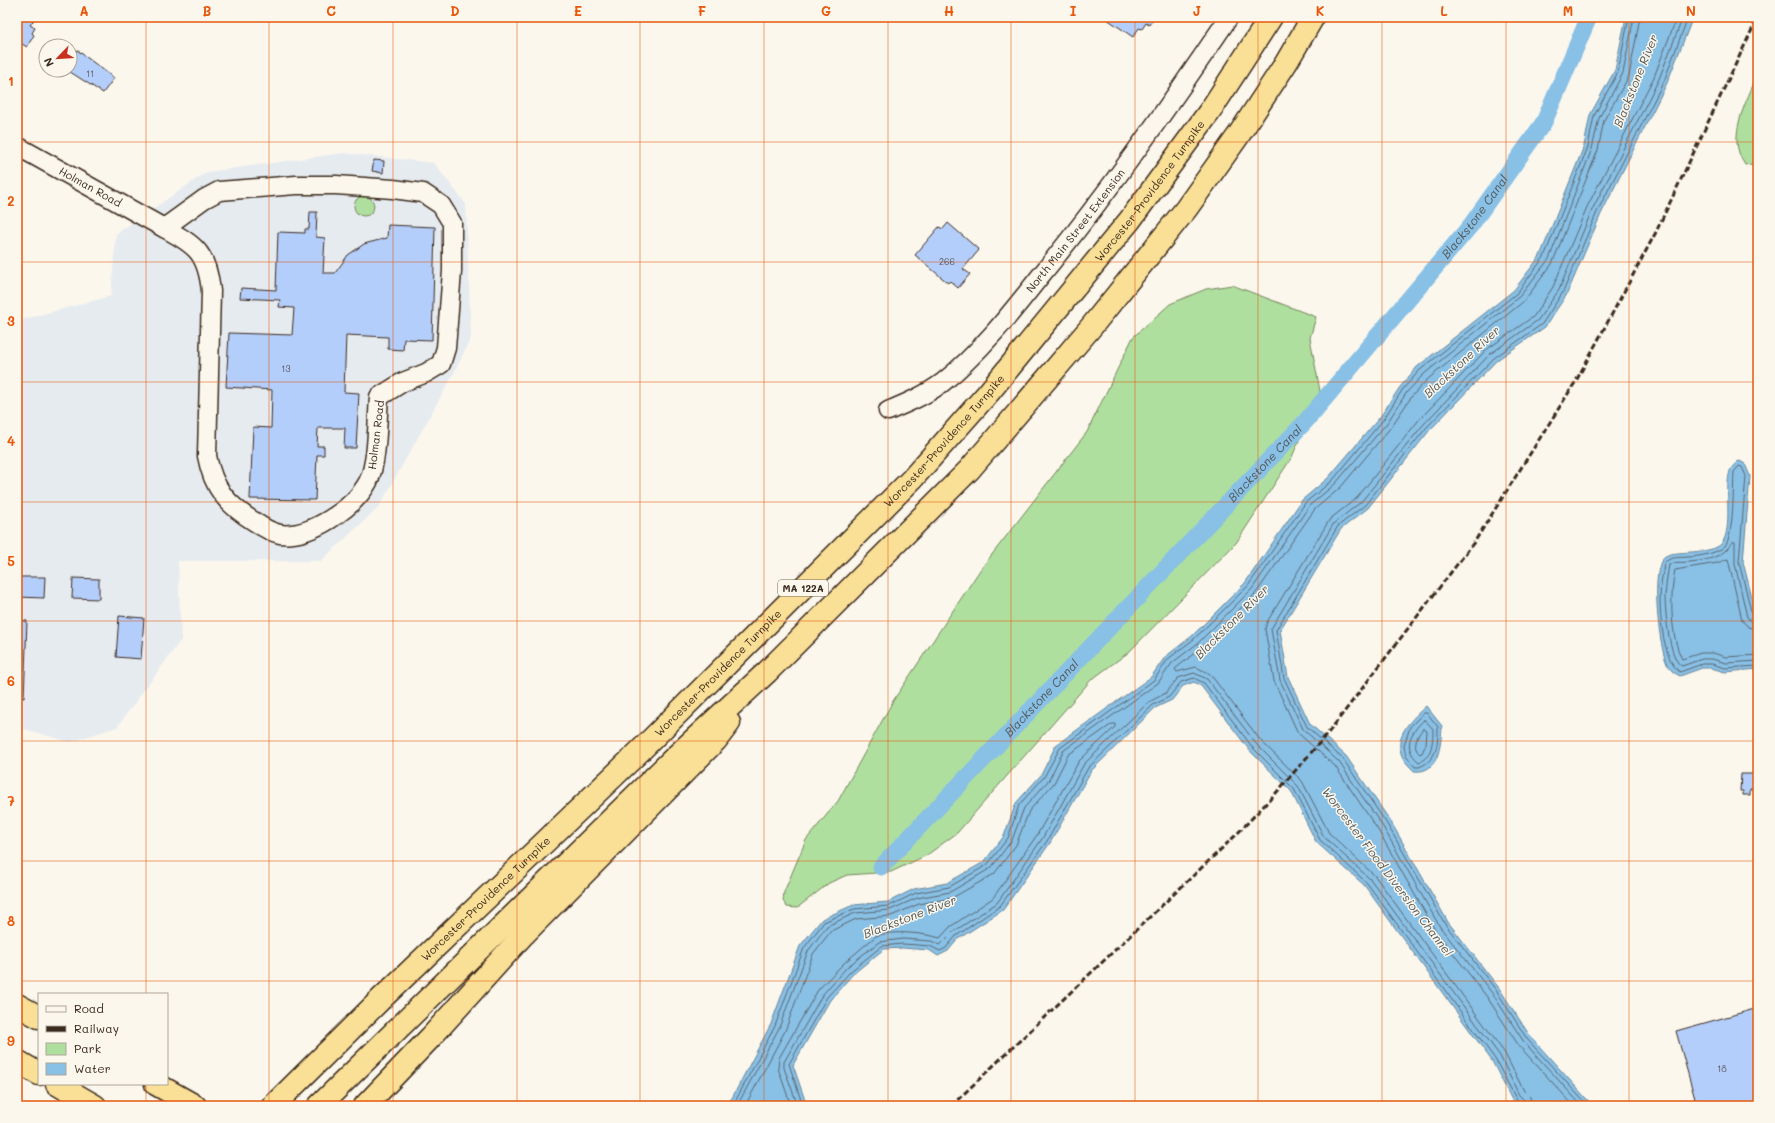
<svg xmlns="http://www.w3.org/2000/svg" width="1775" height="1123" viewBox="0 0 1775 1123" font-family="Mali,sans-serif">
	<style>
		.built { fill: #e6ebf0 }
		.green { fill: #afdf9e; stroke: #75845e }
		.water { fill: #88c0e6; stroke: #698496 }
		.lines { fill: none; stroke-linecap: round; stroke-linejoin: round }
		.shore { stroke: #5a666e; stroke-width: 1 }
		.canal { stroke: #88c0e6; stroke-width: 17 }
		.building { fill: #b4cefb; stroke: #3b2a1e }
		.minor-casing { stroke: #3b2a1e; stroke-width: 21 }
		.motorway-casing { stroke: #3b2a1e; stroke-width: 25 }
		.minor { stroke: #fbf7ec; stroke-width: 18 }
		.motorway { stroke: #fadf96; stroke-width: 22 }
		.rail { stroke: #3b2a1e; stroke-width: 3; stroke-dasharray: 6 3; stroke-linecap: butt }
		.grid { fill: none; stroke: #e8590c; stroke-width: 1; stroke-opacity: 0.55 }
		.labels { text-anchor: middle; stroke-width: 3; stroke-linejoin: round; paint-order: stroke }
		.number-label { font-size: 9px; fill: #595355 }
		.shield { fill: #fbf7ec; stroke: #75685c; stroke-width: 1 }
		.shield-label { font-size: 10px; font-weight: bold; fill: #3b2a1e }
		.street-label { font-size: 11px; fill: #3b2a1e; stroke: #fbf7ec }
		.water-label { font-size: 12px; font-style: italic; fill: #52575a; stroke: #fbf7ec }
		.neatline { fill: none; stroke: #e8590c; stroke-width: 1.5 }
		.grid-label { font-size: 13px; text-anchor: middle; font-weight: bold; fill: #e8590c }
	</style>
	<rect width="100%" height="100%" fill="#fbf7ec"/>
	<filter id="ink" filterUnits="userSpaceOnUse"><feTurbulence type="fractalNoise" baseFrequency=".025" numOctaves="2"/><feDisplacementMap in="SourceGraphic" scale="8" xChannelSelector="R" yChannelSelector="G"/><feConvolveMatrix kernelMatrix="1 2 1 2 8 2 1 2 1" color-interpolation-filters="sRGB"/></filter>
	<g filter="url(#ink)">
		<path class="built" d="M343,153L434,163L466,204L471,338L454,373L379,507L321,561H178L181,640L117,727L70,742L17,727V358L21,320L111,296L116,234L207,172Z"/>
		<g class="green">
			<path d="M1758,73V163L1745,165C1725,136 1747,102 1758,73Z"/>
			<circle cx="364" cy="206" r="10"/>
			<path d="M1232,285L1316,317L1310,338L1320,391L1292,457L1236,543L1129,652L1091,680L957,833L927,855L891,872L847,875L829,883L797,908L787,907L783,901L784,892L806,840L838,801L893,701L980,570L1087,432L1133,337L1170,304L1206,289Z"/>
		</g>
		<g class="water">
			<path d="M1626,17H1693L1667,83L1601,214L1567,294L1545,327L1497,360L1429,431L1368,508L1341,529L1280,630L1288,677L1310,724L1346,756L1391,822L1448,922L1499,988L1530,1036L1593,1106H1519L1513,1102L1492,1061L1364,885L1316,842L1291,791L1250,751L1201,686L1194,682L1183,686L1172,700L1155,708L1091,771L1050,843L1003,910L958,939L948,951L938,956L929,950L903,948L884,949L853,974L830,1000L793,1065L807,1106H724L732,1098L771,1024L800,946L822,919L853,905L888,902L914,889L947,883L984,862L1004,836L1016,803L1041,775L1056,745L1151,677L1165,657L1192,636L1245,583L1302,500L1328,478L1380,417L1400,387L1417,367L1514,290L1540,256L1584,146L1590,115L1615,70Z"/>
			<path d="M1740,461L1745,464L1750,476L1743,562L1758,622V669L1725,672L1711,668H1702L1680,676C1674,673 1670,670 1667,664C1659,647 1650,570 1664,557C1673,549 1712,556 1722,543C1733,528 1724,489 1730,471C1731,468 1735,464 1737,462Z"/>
			<path d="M1426,706L1442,726C1441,745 1439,774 1414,771C1410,767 1404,761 1402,756C1393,735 1413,718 1426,706Z"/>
		</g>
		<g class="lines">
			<g class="shore">
				<path d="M1758,619L1755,618L1752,615L1739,562L1746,476L1742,467L1739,466L1734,472C1733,489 1734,534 1725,546C1719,553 1697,557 1687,557C1678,558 1671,556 1664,563C1663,574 1660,586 1660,597C1660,616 1663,661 1680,672L1702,664H1712L1725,668L1758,666"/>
				<path d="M1758,624L1751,622L1747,617L1735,564V542H1732C1724,558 1704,561 1688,562C1682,563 1674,561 1669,565C1667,575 1666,586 1665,596C1665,609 1669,661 1682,666L1702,659H1712L1726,663L1758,661"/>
				<path d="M1758,630L1748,627L1742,620L1728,559L1717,563L1675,570C1670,594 1670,636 1682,659L1701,653H1713L1726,657L1758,655"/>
				<path d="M1424,713H1427L1438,727C1438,745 1437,760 1419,767H1415L1406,756L1404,746L1410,727Z"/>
				<path d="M1424,720L1426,721L1433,729C1433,742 1432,757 1419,762C1402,748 1410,733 1424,720Z"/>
				<path d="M1423,729L1427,731L1426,744L1422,753L1420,754C1412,748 1416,736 1423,729Z"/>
				<path d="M730,1106L736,1100L775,1026L804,948L824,922L854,909L889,906L916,893L949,887L987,865L1008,838L1019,805L1044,777L1060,748L1154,680L1168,659L1194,639L1248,586L1306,502L1332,481L1383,420L1403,389L1420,370L1517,293L1544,257L1588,147L1594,116L1618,72L1629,17"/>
				<path d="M737,1106L779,1028L808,951L827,926L855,913L890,910L917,898L950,892L991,868L1012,840L1024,808L1049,780L1063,751L1158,683L1172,663L1198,643L1252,589L1310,505L1335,484L1387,423L1407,392L1424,374L1520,296L1549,259L1592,149L1599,118L1623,73L1634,17"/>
				<path d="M745,1106L785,1031L813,954L831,931L856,919L891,916L919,904L952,898L994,874L1016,845L1029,811L1054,783L1068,755L1112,724H1115V727L1079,761L1037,835L993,898L950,927L940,938C924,933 892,930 876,936L844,963L818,990L779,1058L778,1068L791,1106"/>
				<path d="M798,1106L784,1068V1062L823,994L847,967L879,942L903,939L931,941L940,945L953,932L997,903L1042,839L1084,764L1149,702L1166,693L1178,678L1194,673L1207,679L1257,745L1298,786L1324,837L1371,880L1500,1056L1519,1095L1524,1100L1526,1106"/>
				<path d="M803,1106L789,1064L827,997L851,971L882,946L902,944L918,945L930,946L940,951L946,948L956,936L1000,906L1047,841L1088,768L1153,705L1169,697L1181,682L1194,678L1204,683L1253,748L1294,789L1320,840L1367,883L1495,1059L1520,1106"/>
				<path d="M1532,1106L1530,1097L1524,1091L1504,1052L1375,876L1329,833L1302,781L1261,741L1210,674L1196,667L1177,672L1175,669L1202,647L1256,593L1315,509L1340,488L1391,427L1412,396L1428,379L1524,301L1552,264L1598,150L1604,120L1629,76L1640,17"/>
				<path d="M1574,1106L1519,1046L1487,997L1435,930L1378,830L1335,766L1298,733L1274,681L1265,629L1267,622L1330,519L1357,498L1418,421L1486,350L1534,316L1553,287L1587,207L1654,77L1677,17"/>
				<path d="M1582,1106L1524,1042L1492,993L1440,927L1383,827L1339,762L1303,729L1280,680L1271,629L1334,523L1361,502L1423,425L1490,354L1538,320L1559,290L1592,210L1659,79L1683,17"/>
				<path d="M1588,1106L1527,1039L1496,990L1445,924L1387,824L1343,759L1307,727L1284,678L1276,630L1338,526L1365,505L1426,428L1494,358L1542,324L1563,292L1597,212L1664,81L1688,17"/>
			</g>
			<path class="canal" id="s1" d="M881,867L1305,422L1471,225L1544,122L1589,17"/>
		</g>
		<g class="building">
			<path d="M24,17L35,18L30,25L35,28L32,33L34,35L27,47L17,41V18L22,20Z"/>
			<path d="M1109,17H1150L1153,19L1149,25L1146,23L1142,29L1139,28L1133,37L1107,19Z"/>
			<path d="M77,50L114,78L103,93L67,70H70V60Z"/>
			<path d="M374,160L384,161L383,173L372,171Z"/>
			<path d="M310,212H317L316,237L325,238L323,273H335L348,255L364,244L387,238L388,225L435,227L432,340L404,339L403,350L388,349V337L346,335L344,392L359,393L356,448H344L345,428H318L317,446H324V455H317L315,500L250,499L253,427L271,428L272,390L226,387L229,333L292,335L294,308L279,307L280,300L240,298L241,288L276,290L278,232L305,233V229H309Z"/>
			<path d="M948,223L979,250L963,269L970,274L958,288L950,281L948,283L915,255L939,227L943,229Z"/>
			<path d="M17,577H45L44,598L17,597Z"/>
			<path d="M73,578L99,579V599L72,598Z"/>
			<path d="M119,616L144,618L141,659L116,657Z"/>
			<path d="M17,620L27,621L24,698L17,697Z"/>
			<path d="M1741,774H1756L1755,789H1750V795H1743V791H1740Z"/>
			<path d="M1758,1008V1106H1697L1676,1031Z"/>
		</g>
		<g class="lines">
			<g class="minor-casing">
				<g id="minor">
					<path id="s2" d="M17,146L164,228"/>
					<path d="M296,185H336L393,189L423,193L441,205L452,223V271L446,348L441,364L426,373L403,382L379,397C377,421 378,461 368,482C354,508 310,538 280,534C271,532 262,527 255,522C227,505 213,488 207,456L211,291C207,253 196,245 164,228L204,199L219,191Z"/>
					<path id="s3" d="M888,411C907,403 926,395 942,383C980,353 1012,312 1042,274C1109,192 1170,105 1229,17"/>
				</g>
			</g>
			<g class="motorway-casing">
				<g id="motorway">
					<path d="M17,1005L39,1017"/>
					<path d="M17,1061L39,1074"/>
					<path d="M57,1084L95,1106"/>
					<path d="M156,1084L195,1106"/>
					<path id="s4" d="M273,1106L380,1000L641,750L912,479L989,392L1130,220L1210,111L1271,17"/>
					<path d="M319,1106L674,758L767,672L969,470L1092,326L1186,209L1238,136L1286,63L1313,17"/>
					<path d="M365,1106L431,1037L523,935L716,740L729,723"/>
				</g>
			</g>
			<use href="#minor" class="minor"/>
			<use href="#motorway" class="motorway"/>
			<path class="rail" d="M951,1106L1236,835L1276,793L1328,733L1475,541L1576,381L1655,234L1758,17"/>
		</g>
	</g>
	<path class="grid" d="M146,17V994M269,17V1106M393,17V1106M517,17V1106M640,17V1106M764,17V1106M888,17V1106M1011,17V1106M1135,17V1106M1258,17V1106M1382,17V1106M1506,17V1106M1629,17V1106M17,142H1758M17,262H1758M17,382H1758M17,502H1758M17,621H1758M17,741H1758M17,861H1758M17,981H1758M146,1084V1106"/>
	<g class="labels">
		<g class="number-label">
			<text x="90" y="77">11</text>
			<text x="947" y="265">266</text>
			<text x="286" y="372">13</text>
			<text x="1722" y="1072">18</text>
		</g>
		<rect class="shield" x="778" y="580" width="50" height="16" rx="3"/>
		<g class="shield-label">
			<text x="803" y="592">MA 122A</text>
		</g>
		<g class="street-label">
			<text dy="4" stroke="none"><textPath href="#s2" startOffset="84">Holman Road</textPath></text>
			<text dy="4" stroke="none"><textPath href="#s4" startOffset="1269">Worcester-Providence Turnpike</textPath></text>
			<text dy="4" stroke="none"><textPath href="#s3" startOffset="264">North Main Street Extension</textPath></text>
			<text transform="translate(376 435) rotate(-83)" y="4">Holman Road</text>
			<text dy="4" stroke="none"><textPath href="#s4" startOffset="945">Worcester-Providence Turnpike</textPath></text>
			<text dy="4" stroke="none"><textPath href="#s4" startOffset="621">Worcester-Providence Turnpike</textPath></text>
			<text dy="4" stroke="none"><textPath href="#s4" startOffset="297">Worcester-Providence Turnpike</textPath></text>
		</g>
		<g class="water-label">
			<text transform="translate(1636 81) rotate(-68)" y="4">Blackstone River</text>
			<text dy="4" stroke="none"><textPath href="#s1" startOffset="881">Blackstone Canal</textPath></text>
			<text transform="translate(1462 362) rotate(-43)" y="4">Blackstone River</text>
			<text dy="4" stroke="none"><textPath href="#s1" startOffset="557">Blackstone Canal</textPath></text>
			<text transform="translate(1232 622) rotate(-45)" y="4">Blackstone River</text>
			<text dy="4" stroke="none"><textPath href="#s1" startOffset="233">Blackstone Canal</textPath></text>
			<text transform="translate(1387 872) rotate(53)" y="4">Worcester Flood Diversion Channel</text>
			<text transform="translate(910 917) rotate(-21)" y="4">Blackstone River</text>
		</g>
	</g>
	<rect width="1775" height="1123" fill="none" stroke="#fbf7ec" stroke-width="44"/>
	<rect x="38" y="993" width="130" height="92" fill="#fbf7ec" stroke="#aea59a"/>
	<rect x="46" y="1006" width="20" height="6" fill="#fbf7ec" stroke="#aea59a"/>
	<text x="74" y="1013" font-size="12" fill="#3b2a1e">Road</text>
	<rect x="46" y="1026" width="20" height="6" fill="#3b2a1e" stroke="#aea59a"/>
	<text x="74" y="1033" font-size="12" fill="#3b2a1e">Railway</text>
	<rect x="46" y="1043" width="20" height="12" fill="#afdf9e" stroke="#aea59a"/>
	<text x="74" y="1053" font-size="12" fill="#3b2a1e">Park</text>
	<rect x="46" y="1063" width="20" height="12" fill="#88c0e6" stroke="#aea59a"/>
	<text x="74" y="1073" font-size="12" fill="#3b2a1e">Water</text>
	<g transform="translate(58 58) rotate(245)"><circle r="19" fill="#fbf7ec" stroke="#aea59a"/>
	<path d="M0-3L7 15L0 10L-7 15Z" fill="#c8321e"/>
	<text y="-6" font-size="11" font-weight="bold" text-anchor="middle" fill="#3b2a1e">N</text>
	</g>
	<rect x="22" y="22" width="1731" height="1079" class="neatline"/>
	<g class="grid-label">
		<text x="84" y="16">A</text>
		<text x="207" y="16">B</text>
		<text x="331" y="16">C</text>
		<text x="455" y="16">D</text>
		<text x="578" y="16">E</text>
		<text x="702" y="16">F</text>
		<text x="826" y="16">G</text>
		<text x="949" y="16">H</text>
		<text x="1073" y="16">I</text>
		<text x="1197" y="16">J</text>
		<text x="1320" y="16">K</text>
		<text x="1444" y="16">L</text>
		<text x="1568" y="16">M</text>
		<text x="1691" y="16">N</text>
		<text x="11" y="86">1</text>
		<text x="11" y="206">2</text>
		<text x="11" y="326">3</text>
		<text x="11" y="446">4</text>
		<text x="11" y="566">5</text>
		<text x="11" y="686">6</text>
		<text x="11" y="806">7</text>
		<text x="11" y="926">8</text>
		<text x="11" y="1046">9</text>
	</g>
</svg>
